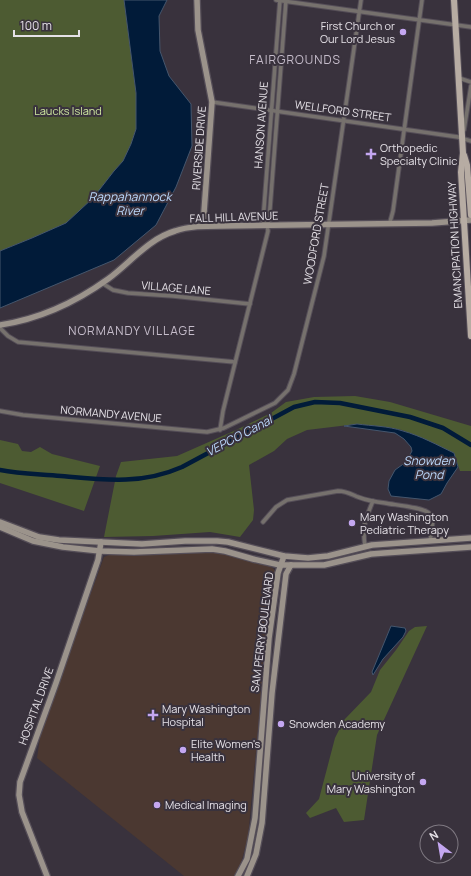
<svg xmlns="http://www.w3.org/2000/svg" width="471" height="876" viewBox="0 0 471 876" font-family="Manrope,sans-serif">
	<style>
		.medical { fill: #4b3831 }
		.green { fill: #4d5b32 }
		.water { fill: #011b39; stroke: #45566d }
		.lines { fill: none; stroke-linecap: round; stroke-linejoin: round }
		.canal { stroke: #011b39; stroke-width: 4.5 }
		.street-casing { stroke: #554e58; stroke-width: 5.5 }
		.secondary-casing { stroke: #554e58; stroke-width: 8 }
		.primary-casing { stroke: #554e58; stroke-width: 8 }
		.street { stroke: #76716d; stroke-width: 3.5 }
		.secondary { stroke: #9b938b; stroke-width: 5.5 }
		.primary { stroke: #b7aca3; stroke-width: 6 }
		.poi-dot { fill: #c4a7f1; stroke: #39323d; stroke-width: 1.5 }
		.labels { text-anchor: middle; stroke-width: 4; stroke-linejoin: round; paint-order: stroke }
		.poi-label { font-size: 11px; fill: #e5e1e7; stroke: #39323d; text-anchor: start }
		.park-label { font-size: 11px; fill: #cee7a0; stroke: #39323d }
		.street-label { font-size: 11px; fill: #e5e1e7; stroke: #39323d }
		.neighbourhood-label { font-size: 12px; letter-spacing: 1px; fill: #c5bcca; stroke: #39323d }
		.water-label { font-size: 12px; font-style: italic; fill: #bbd8fc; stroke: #39323d }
	</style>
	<rect width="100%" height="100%" fill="#39323d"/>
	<path class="medical" d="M197,551L222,552L271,567L274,569L275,572L266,643L248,837L241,863L234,876H184L37,758L41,731L104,557L111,554Z"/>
	<g class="green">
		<path d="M0,0H124L136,93V129L131,144L123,161L114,171L93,198L66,223L32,238L0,251Z"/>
		<path d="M355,396L390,402L471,426V471H460L454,453L402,430L390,428L357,424L307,430L287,439L274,451L249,465L254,510L253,520L240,537L210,532L153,536L104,537L116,476L121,462L177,456L236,430L271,413L286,402L314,397Z"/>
		<path d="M0,440L18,444L22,451L31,452L40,447L52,454L100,466L84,511L0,483Z"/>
		<path d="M427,626L377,735L364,820L344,822L336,808L310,818L306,813L319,799L335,738L344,720L371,692L380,670L396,650L409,631L415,627Z"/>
	</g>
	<g class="water">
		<path d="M124,0H167L159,16L160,51L169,76L191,104L192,146L176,187L156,225L114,260L0,308V251L32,238L66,223L93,198L114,171L123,161L131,144L136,129V93Z"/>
		<path d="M357,424C372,426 388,426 403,431C421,436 437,445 454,453L458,467L447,483L441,494L429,500L391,496L388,489L389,481L395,470L406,462L412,451L411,447L404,439L395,433L344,426Z"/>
		<path d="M391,626L405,628L406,631L403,637L383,659L373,675L372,672Z"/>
	</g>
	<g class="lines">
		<path class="canal" d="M0,470C20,474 41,474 61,476C104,480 141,485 182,467L294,407L315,402L340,403L410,417L443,428L471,445"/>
		<g class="street-casing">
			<g id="street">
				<path d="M276,0L471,27"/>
				<path d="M459,78L471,82"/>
				<path d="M212,102L458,137L471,141"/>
				<path d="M464,130L471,86"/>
				<path d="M390,222L393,211L422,0"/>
				<path d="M267,225L263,221L280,0"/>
				<path d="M102,283L113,290L128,293L173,296L250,304"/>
				<path d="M0,328L8,336L18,342L235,362"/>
				<path d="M0,411L23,415L207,432L224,428L275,403L288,390L294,374L324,256L361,0"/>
				<path d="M220,430L223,411L268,231L267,225L269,221L286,0"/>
				<path d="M263,522L276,507L287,500L338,491C346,491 351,494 358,497C366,500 376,502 385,503C394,505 424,507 430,514C435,520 431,533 430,541"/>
				<path d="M365,546C362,526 365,520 373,501"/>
			</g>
		</g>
		<g class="secondary-casing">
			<g id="secondary">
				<path d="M197,0L198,30L212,102L203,226"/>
				<path d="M0,325C40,319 76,302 108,279C130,263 148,239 175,231C189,226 205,226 220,226L432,223L471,220"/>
				<path d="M0,522L39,537L59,540L142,544L185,541H217L228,542L284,556L308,558L328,556L372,545L471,538"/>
				<path d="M0,527L33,541L63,547L100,551L134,552L212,549L225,551L253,559L280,565H324L371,554L384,553L471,547"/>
				<path d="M47,876L22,812L19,795L20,782L56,683L98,560L101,542"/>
				<path d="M238,876L247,859L255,818L269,638L278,573L284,556"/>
				<path d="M247,876L256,854L262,823L272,693L286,574L291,565"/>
			</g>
		</g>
		<g class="primary-casing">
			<g id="primary">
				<path d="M454,0L463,153L461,172L471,336"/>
				<path d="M464,155L467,165L471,215"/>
			</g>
		</g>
		<use href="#street" class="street"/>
		<use href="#secondary" class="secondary"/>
		<use href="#primary" class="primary"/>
	</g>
	<g class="poi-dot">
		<circle cx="403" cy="32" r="4"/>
		<path d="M369 148h4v4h4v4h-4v4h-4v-4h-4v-4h4z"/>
		<circle cx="352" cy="523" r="4"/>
		<path d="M151 709h4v4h4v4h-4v4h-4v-4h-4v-4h4z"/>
		<circle cx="281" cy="724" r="4"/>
		<circle cx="183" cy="750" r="4"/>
		<circle cx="423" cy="782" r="4"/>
		<circle cx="157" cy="805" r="4"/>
	</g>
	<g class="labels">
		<g class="poi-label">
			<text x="395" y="30" text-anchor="end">First Church or<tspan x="395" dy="13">Our Lord Jesus</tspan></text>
			<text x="380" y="152">Orthopedic<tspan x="380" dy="13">Specialty Clinic</tspan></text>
			<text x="360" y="521">Mary Washington<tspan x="360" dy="13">Pediatric Therapy</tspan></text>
			<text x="162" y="713">Mary Washington<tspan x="162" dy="13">Hospital</tspan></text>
			<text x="289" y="728">Snowden Academy</text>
			<text x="191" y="748">Elite Women's<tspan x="191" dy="13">Health</tspan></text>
			<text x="415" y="780" text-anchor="end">University of<tspan x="415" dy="13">Mary Washington</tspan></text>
			<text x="165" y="809">Medical Imaging</text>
		</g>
		<g class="park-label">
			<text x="68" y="115">Laucks Island</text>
		</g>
		<g class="street-label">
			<text transform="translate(343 111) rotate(8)" y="4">WELLFORD STREET</text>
			<text transform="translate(261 125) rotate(-86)" y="4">HANSON AVENUE</text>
			<text transform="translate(199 148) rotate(-86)" y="4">RIVERSIDE DRIVE</text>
			<text transform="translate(234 217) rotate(-2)" y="4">FALL HILL AVENUE</text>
			<text transform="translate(316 234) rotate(-80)" y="4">WOODFORD STREET</text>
			<text transform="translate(455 245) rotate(-93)" y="4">EMANCIPATION HIGHWAY</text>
			<text transform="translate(176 288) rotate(5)" y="4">VILLAGE LANE</text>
			<text transform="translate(111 414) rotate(5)" y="4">NORMANDY AVENUE</text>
			<text transform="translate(262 632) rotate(-83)" y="4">SAM PERRY BOULEVARD</text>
			<text transform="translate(36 706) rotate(-70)" y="4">HOSPITAL DRIVE</text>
		</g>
		<g class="neighbourhood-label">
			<text x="295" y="64">FAIRGROUNDS</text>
			<text x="132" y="335">NORMANDY VILLAGE</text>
		</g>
		<g class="water-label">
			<text x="130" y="201">Rappahannock<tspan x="130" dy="14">River</tspan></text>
			<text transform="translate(239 436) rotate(-28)" y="4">VEPCO Canal</text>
			<text x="429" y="465">Snowden<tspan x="429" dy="14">Pond</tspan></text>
		</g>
	</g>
	<g transform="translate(439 844) rotate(329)"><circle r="19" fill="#39323d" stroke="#7e7881"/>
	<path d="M0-3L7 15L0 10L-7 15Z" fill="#c4a7f1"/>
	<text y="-6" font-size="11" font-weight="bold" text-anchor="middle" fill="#e5e1e7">N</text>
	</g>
	<path d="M14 30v6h65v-6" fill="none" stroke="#e5e1e7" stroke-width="2"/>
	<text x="20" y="30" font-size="12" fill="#e5e1e7" stroke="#39323d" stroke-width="3" paint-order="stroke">100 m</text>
</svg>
